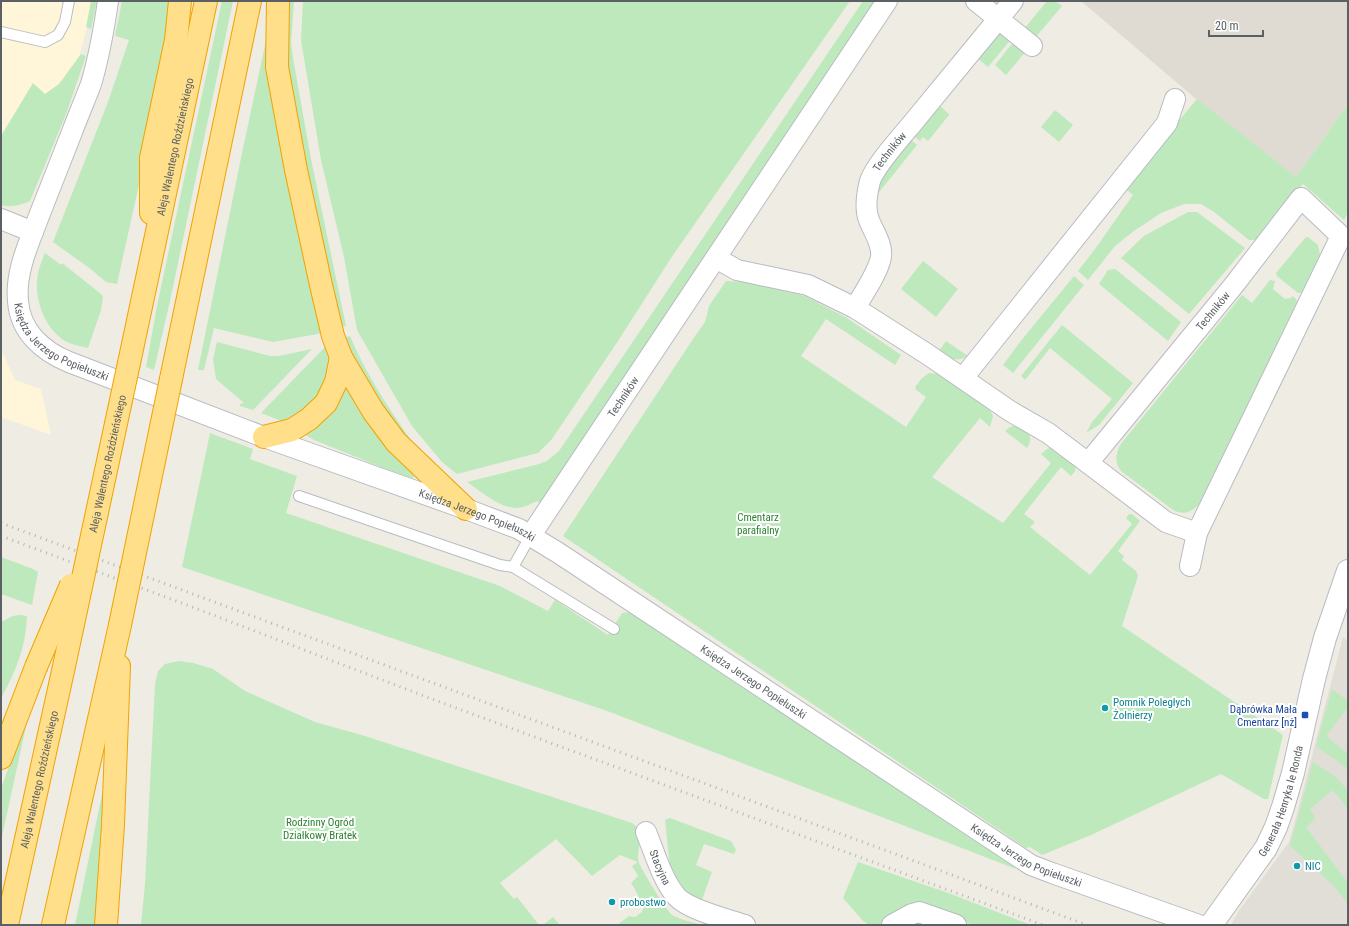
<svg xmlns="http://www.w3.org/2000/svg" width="1349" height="926" viewBox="0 0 1349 926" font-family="'Roboto Condensed',sans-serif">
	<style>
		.commercial { fill: #fff5d8 }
		.industrial { fill: #e0ded7 }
		.education { fill: #dfdbd2 }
		.green { fill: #bee9bd }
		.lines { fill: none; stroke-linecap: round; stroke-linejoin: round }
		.lane-casing { stroke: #b8bbc1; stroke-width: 12 }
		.street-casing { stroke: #b8bbc1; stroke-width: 22 }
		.secondary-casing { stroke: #b7bbc1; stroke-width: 24 }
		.highway-casing { stroke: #f2a200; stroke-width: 24 }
		.lane { stroke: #fff; stroke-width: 10 }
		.street { stroke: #fff; stroke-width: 20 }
		.secondary { stroke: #fff; stroke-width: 22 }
		.highway { stroke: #ffdf8a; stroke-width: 22 }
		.rail { stroke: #b5b6b6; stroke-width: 3; stroke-dasharray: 1 5; stroke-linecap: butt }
		.highway-bridge-casing { stroke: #f2a200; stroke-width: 24; stroke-linecap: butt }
		.highway-bridge { stroke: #ffdf8a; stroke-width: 22 }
		.culture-dot { fill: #0f9aa8; stroke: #fff; stroke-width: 1.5 }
		.transit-dot { fill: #1a4fb4; stroke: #fff; stroke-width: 1.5 }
		.labels { text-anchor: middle; stroke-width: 4; stroke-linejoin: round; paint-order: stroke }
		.street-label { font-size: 11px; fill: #5b6065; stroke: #fff }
		.park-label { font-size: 11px; fill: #2c832f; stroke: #fff }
		.culture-label { font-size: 11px; fill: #0d838f; stroke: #fff; text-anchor: start }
		.transit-label { font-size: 11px; fill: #164399; stroke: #fff; text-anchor: end }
	</style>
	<rect width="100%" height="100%" fill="#efece3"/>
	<g class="commercial">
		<path d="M1,1H94L71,88L1,202Z"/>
		<path d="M1,349L15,380L41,389L51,435L1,417Z"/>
	</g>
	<path class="industrial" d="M1343,637L1348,642V925H1231L1238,912L1289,842L1294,825Z"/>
	<path class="education" d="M1081,1H1348V104L1296,177L1209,110Z"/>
	<g class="green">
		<path d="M91,1H97L91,29L86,27Z"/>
		<path d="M122,1H174L157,103L117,284L106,282L92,270L53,242L108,102L129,40L115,36Z"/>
		<path d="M222,1H233L170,301L154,370L146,367L157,306Z"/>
		<path d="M286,1H294L291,43L293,58L311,159L346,326L340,327L326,270L290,83L287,57Z"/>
		<path d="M303,1H850L671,258L620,338L552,439L538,453L457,474L442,462L412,426L357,330L344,257L321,160L301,40Z"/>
		<path d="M863,1H877L541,504L537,501C530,504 524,508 517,508C501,509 480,491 467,482L539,464L547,461L559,451Z"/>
		<path d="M1047,1H1055L1062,6L1035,38L1024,29Z"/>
		<path d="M1005,31L1012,38L988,67L977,58L997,32Z"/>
		<path d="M267,36L323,333L273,342L214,328L204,370H198L242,153Z"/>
		<path d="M1015,40L1027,50L1006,75L995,65Z"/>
		<path d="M81,54L86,56L66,114L30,201C21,205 11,208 1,205V136L33,83L45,94L59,84Z"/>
		<path d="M1197,99L1296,177L1348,104V212L1344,220L1303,184L1257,240H1249L1214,212L1201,204H1184L1161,213L1134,231L1115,246L1088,280L1078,271L1095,249L1133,195L1123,187Z"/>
		<path d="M941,107L949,114V115L928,141L923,137L920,141L914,136L936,109Z"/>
		<path d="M1055,110L1073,125L1059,142L1041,127Z"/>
		<path d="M911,140L917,145L876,196L880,181L890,166Z"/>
		<path d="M1188,212H1197L1245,248L1189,314L1121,258L1144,236Z"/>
		<path d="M1306,237H1308L1318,245L1320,255L1301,293H1298L1277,276L1276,273Z"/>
		<path d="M45,253L61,265L62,263L101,294L103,297L101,310L88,348C81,346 73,345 67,342C46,331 35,302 37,280C38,271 41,262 45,253Z"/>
		<path d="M923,261L958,289L936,317L901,289Z"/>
		<path d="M1115,269L1181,322L1168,341L1099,284L1108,270Z"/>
		<path d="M1074,276L1084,285L1013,373L1003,365L1020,342Z"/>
		<path d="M1270,280L1275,281L1273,289L1285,299L1291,298L1292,296L1296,299L1297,302L1199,504C1191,513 1183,515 1173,510L1121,471C1114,462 1116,454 1120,445L1242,295L1252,303Z"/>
		<path d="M726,281L748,282L805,296L847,318L901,355L895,365L826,319L801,356L906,427L926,397L916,390L915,387L922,378L929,373L942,374L989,408L993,416L990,427L980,418L932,477L1003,523L1051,463L1041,454L1047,449L1052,447L1076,463L1075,471L1071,476L1061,467L1024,514L1035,522L1030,527L1090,575L1132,524L1126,518L1129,514H1132L1140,521L1118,551L1124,556L1122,560L1136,571L1138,576L1122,626L1283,735L1268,799H1264L1221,774L1091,835L1042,855L1030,847L1026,848L563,536L695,336L705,322L709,306Z"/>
		<path d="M1062,325L1133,383L1099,425L1086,433L1092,422L1112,399L1050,348L1025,380L1021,376Z"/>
		<path d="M350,336C367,377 392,413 417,449L384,414L343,338Z"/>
		<path d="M946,341L968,356C956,363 949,358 939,351Z"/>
		<path d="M217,342L270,356H279L312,349L253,410L240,406V404L244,403L216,379L213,359Z"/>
		<path d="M326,346L330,365L316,404L284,422L261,413Z"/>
		<path d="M344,385C350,394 355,403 360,412C376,435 394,457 415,476L412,478L396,473L314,440L304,434Z"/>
		<path d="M1016,425C1027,430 1035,435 1027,448L1005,431L1010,427Z"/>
		<path d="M210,433L253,449L250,459L297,476L286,513L500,586L548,611L555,600L608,635L622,613L630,612L1012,864L1016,869L610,712L182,567Z"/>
		<path d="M1,557L33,569L38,572L32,605L1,594Z"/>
		<path d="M19,615L27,616C26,647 16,671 1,698V622L13,616Z"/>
		<path d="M179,661L193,663L213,669L245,691L315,722L365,736L632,823C649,834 634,849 639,863C642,870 666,910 672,915C678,919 693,922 701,925H617L629,916L635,917L642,912L644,906C638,897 637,891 631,883L638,876L632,866L638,862L620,855L592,876L556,839L500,883L514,899L517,897L539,925H141L145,884L155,684L158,671L165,664Z"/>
		<path d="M1332,689L1348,701V707L1326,736L1348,754V769L1316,746Z"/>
		<path d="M26,725L25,731L1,841V789L23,726Z"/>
		<path d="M1313,762L1336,777L1348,791V809L1333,790L1310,809L1315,817L1314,820L1306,827L1348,883V904L1333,885L1289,845L1291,842Z"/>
		<path d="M106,775L97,925H75Z"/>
		<path d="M670,818L731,841L736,850L734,854L704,844L696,865L712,872L700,905L684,898L671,877L665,820Z"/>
		<path d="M858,862L951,894L1031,925H973L932,910L890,919L878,925H869L863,921L843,898Z"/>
		<path d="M553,917L560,925H543Z"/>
	</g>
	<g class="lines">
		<g class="lane-casing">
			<g id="lane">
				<path d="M1,32L45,42L58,35L65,22L69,1"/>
				<path d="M299,496L500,565L513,567L614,629"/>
				<path d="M513,567L531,535"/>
			</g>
		</g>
		<g class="street-casing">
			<g id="street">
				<path id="s1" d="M108,1C104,29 99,57 91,84C85,100 78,116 72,132C61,160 50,188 39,216C29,243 15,272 18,301C20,331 42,351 69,362L264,437L466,509L519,529L557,552L1031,865L1052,873L1199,925"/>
				<path d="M976,1L1032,46"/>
				<path d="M1,219L33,232"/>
				<path id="s2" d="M716,258L737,270L808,285L855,308L927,354L1010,411L1048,433L1088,463L1234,285L1301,198L1341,236L1197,533L1190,566"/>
				<path id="s3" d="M855,308C863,294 878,273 881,257C883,244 873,231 869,220C864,208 867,193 870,181C875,166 900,138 911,125C945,84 979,42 1013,1"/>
				<path d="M963,378L1167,123L1175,99"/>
				<path d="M1088,463L1166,522L1197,533"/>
				<path id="s4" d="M531,535L887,1"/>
				<path id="s5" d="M646,832C654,851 663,882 677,897C689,910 727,919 745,925"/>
				<path d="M892,925L912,914L919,912L956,925"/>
			</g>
		</g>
		<g class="secondary-casing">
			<g id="secondary">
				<path id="s6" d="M1211,925L1266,848L1276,827L1283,807L1293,773L1314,679L1325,638L1348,571"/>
			</g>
		</g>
		<g class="highway-casing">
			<g id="highway">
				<path d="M278,1L277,67L296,170L321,285L333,336L341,357L373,411L396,442L466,509"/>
				<path d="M151,213V158L176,40L180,1"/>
				<path id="s7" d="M129,363L206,1"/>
				<path d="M171,379L250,1"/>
				<path d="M264,437L292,430L309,419L326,403L336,382L341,357"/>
				<path d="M1,758L36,667"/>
				<path id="s8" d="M7,925L63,671"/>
				<path d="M53,925L120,625"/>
				<path d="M106,925L113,825L119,666"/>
			</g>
		</g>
		<use href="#lane" class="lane"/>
		<use href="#street" class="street"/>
		<use href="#secondary" class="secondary"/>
		<use href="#highway" class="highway"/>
		<g class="rail">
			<path d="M1,523L1087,925"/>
			<path d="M1,536L187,605L432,699L1043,925"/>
		</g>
		<g class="highway-bridge-casing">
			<g id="highway-bridge">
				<path d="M120,625L171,379"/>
				<path d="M36,667L71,585"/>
				<path id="s9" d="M63,671L129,363"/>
			</g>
		</g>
		<use href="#highway-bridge" class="highway-bridge"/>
	</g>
	<g class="culture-dot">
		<circle cx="1105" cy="708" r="4"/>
		<circle cx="1297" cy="866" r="4"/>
		<circle cx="612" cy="902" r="4"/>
	</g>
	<rect class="transit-dot" x="1301" y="711" width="8" height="8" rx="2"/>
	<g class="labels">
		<g class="street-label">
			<text dy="4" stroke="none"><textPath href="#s7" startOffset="221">Aleja Walentego Roździeńskiego</textPath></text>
			<text dy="4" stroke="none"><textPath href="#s3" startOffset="172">Techników</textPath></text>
			<text dy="4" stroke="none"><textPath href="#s2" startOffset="626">Techników</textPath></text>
			<text dy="4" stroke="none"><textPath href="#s1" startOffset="379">Księdza Jerzego Popiełuszki</textPath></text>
			<text dy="4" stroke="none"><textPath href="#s4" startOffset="166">Techników</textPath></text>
			<text dy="4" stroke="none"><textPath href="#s9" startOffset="212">Aleja Walentego Roździeńskiego</textPath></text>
			<text dy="4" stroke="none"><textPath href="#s1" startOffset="835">Księdza Jerzego Popiełuszki</textPath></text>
			<text dy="4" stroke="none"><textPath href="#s1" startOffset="1159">Księdza Jerzego Popiełuszki</textPath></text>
			<text dy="4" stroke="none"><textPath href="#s8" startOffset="149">Aleja Walentego Roździeńskiego</textPath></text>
			<text dy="4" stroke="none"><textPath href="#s6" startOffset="144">Generała Henryka le Ronda</textPath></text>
			<text dy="4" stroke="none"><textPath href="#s1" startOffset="1483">Księdza Jerzego Popiełuszki</textPath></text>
			<text dy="4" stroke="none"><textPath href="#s5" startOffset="38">Stacyjna</textPath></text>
		</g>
		<g class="park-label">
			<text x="758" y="521">Cmentarz<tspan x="758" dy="13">parafialny</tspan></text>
			<text x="320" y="826">Rodzinny Ogród<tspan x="320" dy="13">Działkowy Bratek</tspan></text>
		</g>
		<g class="culture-label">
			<text x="1113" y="706">Pomnik Poległych<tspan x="1113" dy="13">Żołnierzy</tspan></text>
			<text x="1305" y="870">NIC</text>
			<text x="620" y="906">probostwo</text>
		</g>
		<g class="transit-label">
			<text x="1297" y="713">Dąbrówka Mała<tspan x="1297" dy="13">Cmentarz [nż]</tspan></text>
		</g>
	</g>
	<rect width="1349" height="926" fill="none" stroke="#5b6065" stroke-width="4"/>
	<path d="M1209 30v6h54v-6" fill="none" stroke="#5b6065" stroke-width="2"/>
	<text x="1215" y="30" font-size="12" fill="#5b6065" stroke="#ffffff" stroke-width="3" paint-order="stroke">20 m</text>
</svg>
